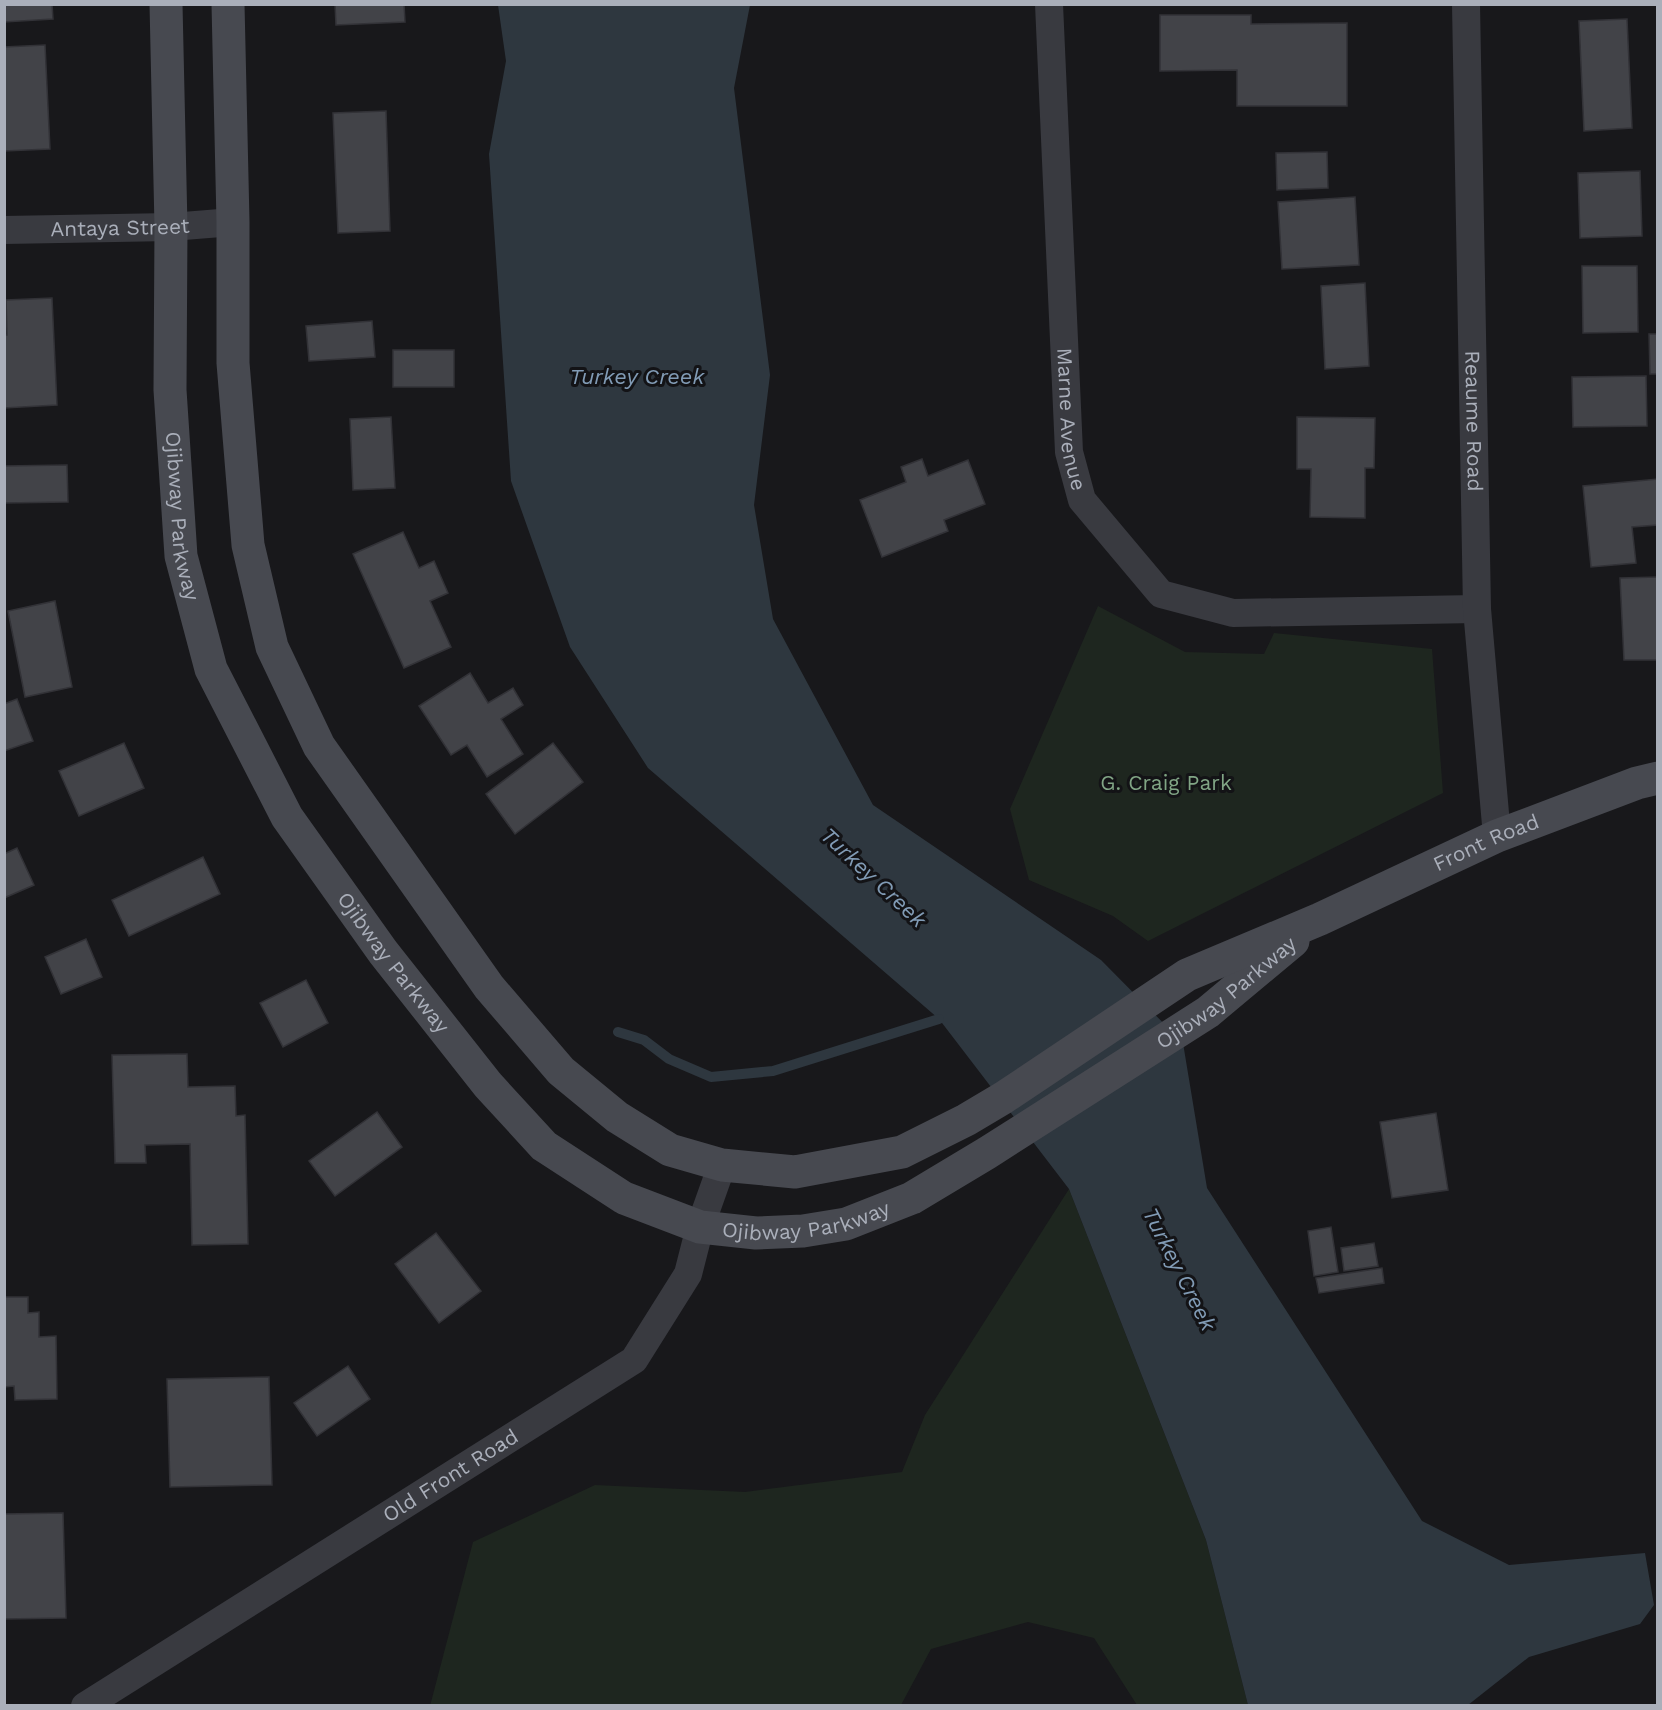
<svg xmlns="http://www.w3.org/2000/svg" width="1662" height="1710" viewBox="0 0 1662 1710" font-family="'Work Sans',sans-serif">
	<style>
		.green { fill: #1e261f }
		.water { fill: #2e373f }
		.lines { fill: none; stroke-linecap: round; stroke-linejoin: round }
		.stream { stroke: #2e373f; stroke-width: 10 }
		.building { fill: #424348; stroke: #323237; stroke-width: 1.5 }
		.minor { stroke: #393a40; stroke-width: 28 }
		.secondary { stroke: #474950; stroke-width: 33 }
		.labels { text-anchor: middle; stroke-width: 6; stroke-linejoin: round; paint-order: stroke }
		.street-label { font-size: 21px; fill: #aaafba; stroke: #131316 }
		.park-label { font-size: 21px; fill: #81a585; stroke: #131316 }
		.water-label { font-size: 22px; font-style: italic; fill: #819bb5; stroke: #131316 }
	</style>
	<rect width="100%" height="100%" fill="#18181b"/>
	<g class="green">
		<path d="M1098,606L1185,652L1264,654L1274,633L1432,649L1443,793L1148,941L1113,916L1029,880L1010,809Z"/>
		<path d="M1069,1189L1206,1540L1248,1705H1137L1094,1638L1028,1622L931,1649L901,1705L430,1706L473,1542L595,1485L745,1492L902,1472L925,1415Z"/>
	</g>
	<path class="water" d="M498,5H750L734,88L770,375L754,505L773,619L873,805L1101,960L1183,1043L1207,1188L1422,1521L1509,1565L1645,1553L1654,1605L1640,1624L1529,1657L1468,1705H1248L1206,1540L1069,1189L939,1019L648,768L570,647L511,481L489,154L506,61Z"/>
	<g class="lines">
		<path class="stream" d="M618,1032L644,1040L669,1059L711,1077L773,1071L939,1019"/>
	</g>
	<g class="building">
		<path d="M4,4H52L53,19L4,22Z"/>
		<path d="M335,4H404L405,22L336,25Z"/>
		<path d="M1160,15H1251V24L1347,23V106H1237V70L1160,71Z"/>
		<path d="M1627,19L1632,128L1584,131L1579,21Z"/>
		<path d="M45,45L50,149L4,151V47Z"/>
		<path d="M386,111L390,231L338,233L333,113Z"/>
		<path d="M1327,152L1328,188L1277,190L1276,153Z"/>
		<path d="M1640,171L1642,236L1580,238L1578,173Z"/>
		<path d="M1355,197L1359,265L1282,269L1278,202Z"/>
		<path d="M1582,266H1637L1638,332L1583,333Z"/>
		<path d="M1365,283L1369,366L1325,369L1321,286Z"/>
		<path d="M52,298L57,405L4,408V335H7L6,300Z"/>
		<path d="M372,321L375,357L309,361L306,326Z"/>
		<path d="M1649,334H1658V374H1650Z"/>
		<rect x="393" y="350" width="61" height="37"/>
		<path d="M1646,376L1647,426L1573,427L1572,377Z"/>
		<path d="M391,417L395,488L353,490L350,419Z"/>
		<path d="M1297,417L1375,418L1374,468H1365V518L1310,517L1311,469H1297Z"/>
		<path d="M922,459L928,476L968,460L985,504L944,520L948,531L882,557L860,500L906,482L901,467Z"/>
		<path d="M67,465L68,502L4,503V466Z"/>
		<path d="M1658,479V525L1632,527L1636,563L1591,567L1583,486Z"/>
		<path d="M403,532L419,568L434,561L448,593L430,601L451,647L404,668L353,554Z"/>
		<path d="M1658,577V660H1624L1620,578Z"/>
		<path d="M55,601L72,687L25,697L8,611Z"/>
		<path d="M470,673L488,703L513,688L523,705L501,719L523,754L487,777L467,745L451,755L419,706Z"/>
		<path d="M17,699L33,741L4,751V704Z"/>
		<path d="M124,743L144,788L79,816L59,771Z"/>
		<path d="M553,743L583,782L515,834L486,794Z"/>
		<path d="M17,848L34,885L4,898V854Z"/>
		<path d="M203,857L220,894L129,936L112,900Z"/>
		<path d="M86,939L102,977L61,994L45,957Z"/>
		<path d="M306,980L328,1023L283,1047L260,1003Z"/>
		<path d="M187,1054L188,1087L235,1086L236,1116L245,1115L248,1244L192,1245L190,1144L145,1145L146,1163H115L112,1055Z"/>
		<path d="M377,1112L402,1147L335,1196L309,1161Z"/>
		<path d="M1436,1113L1448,1190L1392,1198L1380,1122Z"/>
		<path d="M1331,1227L1338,1272L1314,1276L1308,1231Z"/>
		<path d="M436,1233L481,1291L439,1323L395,1264Z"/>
		<path d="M1374,1243L1378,1266L1344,1271L1341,1248Z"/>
		<path d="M1382,1268L1384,1283L1319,1293L1316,1278Z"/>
		<path d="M4,1297H28V1313L39,1312V1337L56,1336L57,1399L15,1400L14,1386L4,1387Z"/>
		<path d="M348,1366L370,1399L317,1436L294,1403Z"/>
		<path d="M269,1377L272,1485L170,1487L167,1379Z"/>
		<path d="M63,1513L66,1618L4,1619V1514Z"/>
	</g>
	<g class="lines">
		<g class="minor">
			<path id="s1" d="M1049,4L1069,452L1082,500L1161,594L1233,613L1477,609"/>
			<path id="s2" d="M1466,4L1477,609L1497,836"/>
			<path id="s3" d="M4,230L171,227L233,222"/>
			<path id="s4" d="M85,1706L634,1360L688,1274L700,1227L722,1165"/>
		</g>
		<g class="secondary">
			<path id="s5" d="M166,4L171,227L170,390L181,556L211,669L287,817L383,952L488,1085L544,1146L624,1198L700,1227L756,1233L803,1231L846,1224L912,1198L987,1153L1208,1012L1293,941"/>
			<path id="s6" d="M228,4L233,222V363L248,545L272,647L319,746L489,987L561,1071L617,1117L670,1150L722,1165L795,1172L902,1152L966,1120L1003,1098L1187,975L1320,919L1497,836L1637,783L1658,778"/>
		</g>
	</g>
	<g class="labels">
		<g class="street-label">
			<text dy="7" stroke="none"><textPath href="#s3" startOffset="116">Antaya Street</textPath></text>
			<text dy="7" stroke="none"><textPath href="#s1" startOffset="416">Marne Avenue</textPath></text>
			<text dy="7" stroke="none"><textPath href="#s2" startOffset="417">Reaume Road</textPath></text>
			<text dy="7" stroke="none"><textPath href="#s5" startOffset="513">Ojibway Parkway</textPath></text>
			<text dy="7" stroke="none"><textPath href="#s6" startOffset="2196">Front Road</textPath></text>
			<text dy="7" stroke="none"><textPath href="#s5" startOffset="1016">Ojibway Parkway</textPath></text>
			<text dy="7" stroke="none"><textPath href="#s5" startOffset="2024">Ojibway Parkway</textPath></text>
			<text dy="7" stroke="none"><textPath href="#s5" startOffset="1538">Ojibway Parkway</textPath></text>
			<text dy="7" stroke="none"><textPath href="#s4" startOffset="432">Old Front Road</textPath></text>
		</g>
		<g class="park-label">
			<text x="1166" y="790">G. Craig Park</text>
		</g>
		<g class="water-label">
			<text x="637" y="384">Turkey Creek</text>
			<text transform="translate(874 877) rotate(43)" y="8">Turkey Creek</text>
			<text transform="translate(1180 1269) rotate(63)" y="8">Turkey Creek</text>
		</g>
	</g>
	<rect width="1662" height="1710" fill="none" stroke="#aaafba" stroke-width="12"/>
</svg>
